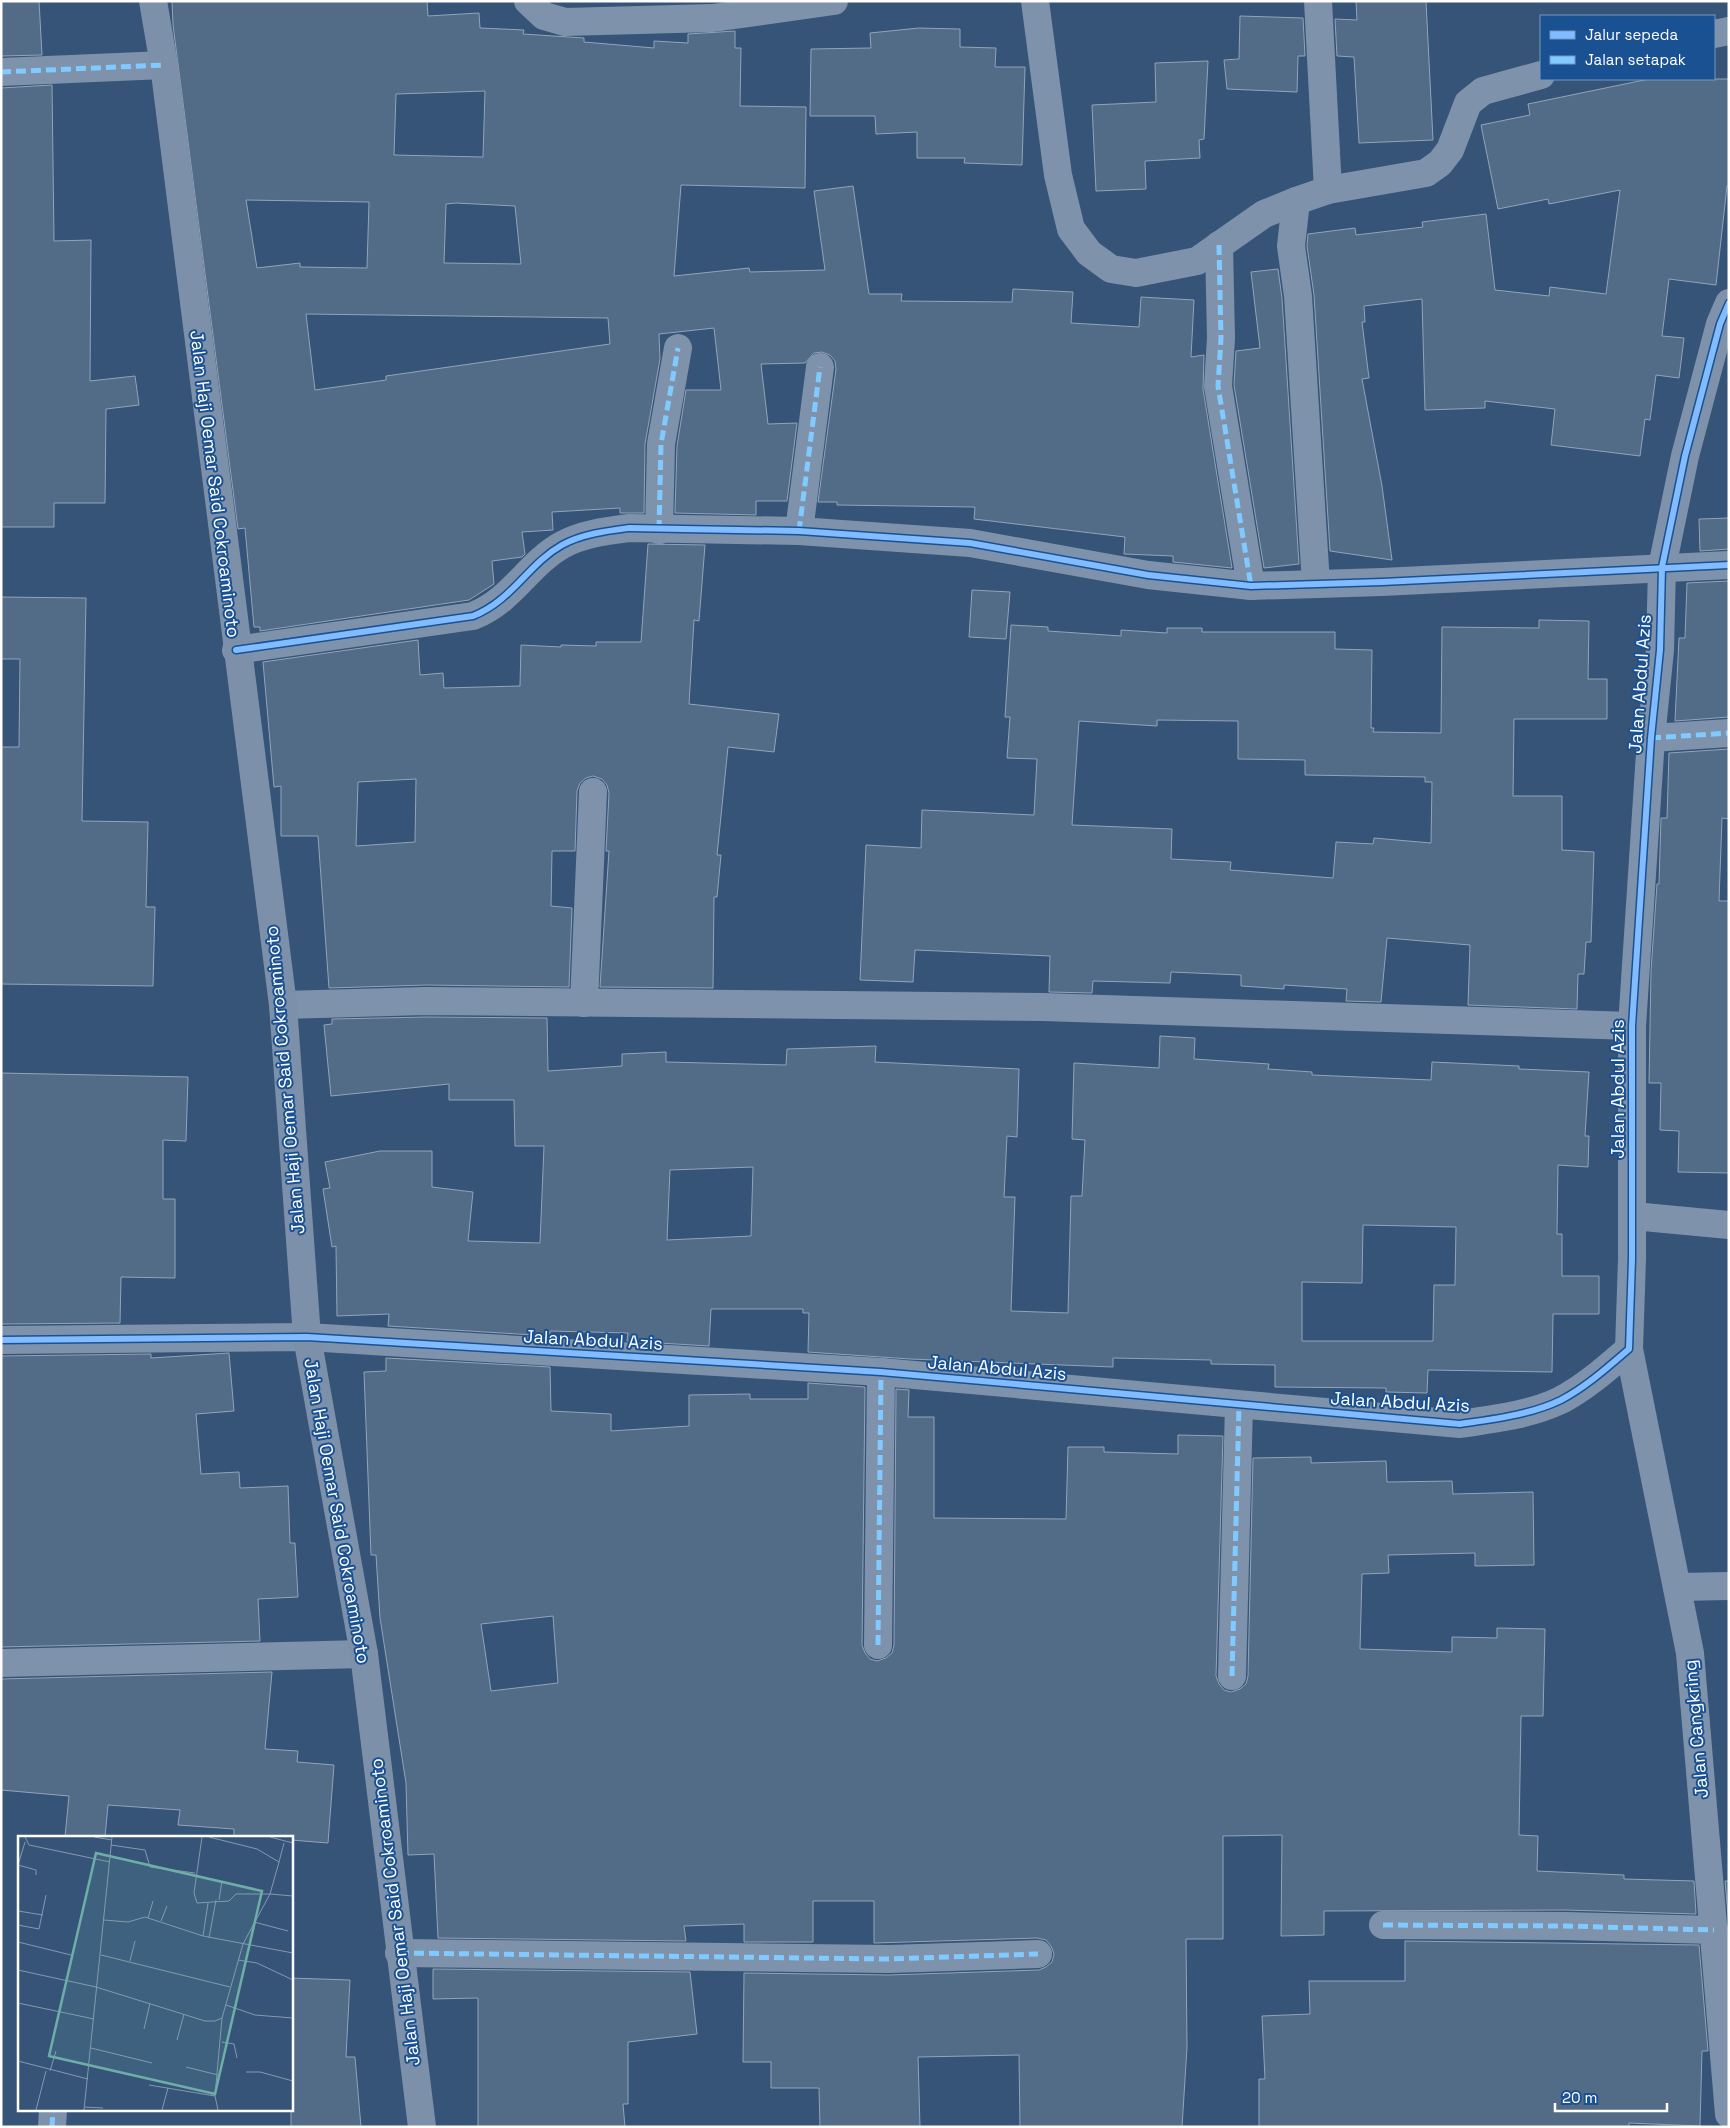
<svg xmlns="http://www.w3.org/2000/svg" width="1730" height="2128" viewBox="0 0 1730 2128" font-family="'Space Grotesk',sans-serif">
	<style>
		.building { fill: #526b87; stroke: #92a4b9; fill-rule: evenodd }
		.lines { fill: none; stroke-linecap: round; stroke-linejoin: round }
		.minor { stroke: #7e93ab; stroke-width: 28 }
		.major { stroke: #7c90a9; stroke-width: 28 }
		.quiet { stroke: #80caff; stroke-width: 5; stroke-dasharray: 10 5; stroke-linecap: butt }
		.cycleway-casing { stroke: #1a5193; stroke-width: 9 }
		.cycleway { stroke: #80bcff; stroke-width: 6 }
		.labels { text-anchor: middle; stroke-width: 4; stroke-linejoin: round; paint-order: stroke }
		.street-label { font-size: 18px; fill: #fff; stroke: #1a5193 }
		.inset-road { fill: none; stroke: #8698ae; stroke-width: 1 }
		.view { fill: #6fada8; fill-opacity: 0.15; stroke: #6fada8; stroke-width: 2.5 }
		.inset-edge { fill: none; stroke: #fff; stroke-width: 2.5 }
	</style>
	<rect width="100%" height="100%" fill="#355478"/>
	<g class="building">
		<path d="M1,1H39L42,55L1,56Z"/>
		<path d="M172,1H427L428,16L479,13L480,28L524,30L523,34L584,38V42L654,48V41L688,43V34L735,31V48H741L740,106L806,107L805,188L681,185L674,276L749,268L750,272L825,270L814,191L853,186L869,294H902L901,301L1012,302L1013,289L1073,292L1071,323L1139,327L1141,297L1194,300L1191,357L1204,355L1203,389L1232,568L1173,562V556L1124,554L1125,537L974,519L975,507L837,505V502H818L836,369L835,361L830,355L822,352L814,353L805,363L761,364L768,424L797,423L787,501H756V515L675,513L677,446L686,390H721L714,328L659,334L660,359L645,444L644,513H620V508L552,512L553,530L522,532L525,554L522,557L492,561L494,584L469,600L260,631V627H254L245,528L238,529L173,25ZM485,91L483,157L394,155L396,94ZM246,200L369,202L367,268L300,267V263L257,268ZM456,203L515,206L521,264L444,263L446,204ZM306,314L608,318L610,344L386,376V380L315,390Z"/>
		<path d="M1356,1H1426L1433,140L1359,143L1354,57L1337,56L1335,19L1357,20Z"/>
		<path d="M1240,16L1303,18L1305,56H1298L1297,92L1227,89L1224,60L1239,59Z"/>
		<path d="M919,28L960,29V47L996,48L995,67H1025L1022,165L964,163L965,158H917V132L876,134L875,116H810L811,49L871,48L870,33Z"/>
		<path d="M1208,61L1204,139L1199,140L1200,158L1145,161L1146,189L1096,191L1092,105L1156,102L1155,63Z"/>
		<path d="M1649,79H1729V186H1727L1716,285L1669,279L1662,336L1684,338L1679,378L1656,375L1650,420L1645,419L1640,456L1551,445L1555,409L1485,401V408L1425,410L1422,299L1364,306L1365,322H1362L1369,378L1362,379L1382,486L1392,560L1330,551L1314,295L1307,246L1308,234L1355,228L1356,235L1423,227L1422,222L1486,214L1495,290L1549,296L1550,287L1606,294L1620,190L1549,204L1548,199L1498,209L1481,125L1530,115L1528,104Z"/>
		<path d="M52,85L54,241L91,240L90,381L135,376L139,405L106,409L105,503H54V527H1V88Z"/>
		<path d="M1278,269L1282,298L1299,564L1264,568L1234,385L1236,351L1260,348L1251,272Z"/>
		<path d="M1729,518V549L1700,551L1699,519Z"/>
		<path d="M648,544L705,545L699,621L694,620L689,704L779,714L774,752L728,747L717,855H721L717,897H714L713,988L600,987L609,851H606L609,793L607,785L602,779L593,776L586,778L580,783L577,791L575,851H552L551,906L572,908L569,987L426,985L329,988L318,836H281V786L274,787L263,662L418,640L420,675L443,673L444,688L520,686L521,645L561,647V645L596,646V642H641ZM416,779L415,842L356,846L358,782Z"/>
		<path d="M1729,581V717L1675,721L1679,638H1685L1687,583Z"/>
		<path d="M972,590L1010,592L1006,639L969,637Z"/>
		<path d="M1,597L86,598L82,821L148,822L146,907H155L153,986L1,984V747H19L20,659H1Z"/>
		<path d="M1539,620L1589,621L1588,679H1607V719H1514L1513,796H1562V850L1594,852L1591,942H1586L1584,974H1578L1577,1009L1468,1005L1470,945L1387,938L1381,1002L1346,1001L1347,989L1284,985V989L1241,986V975L1171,972L1170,983L1093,981L1092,993L1049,992L1050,956L962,952L915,950L913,982L860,980L866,845L921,848L922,810L1034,815L1037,759L1007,758L1010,717H1005L1011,625L1048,627V631L1121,636V630L1167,633V628H1202V632H1335V649L1372,650L1371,728H1374L1373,732L1441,733L1442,627L1539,628ZM1157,720L1238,721V759L1305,760V775L1425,777V782H1432L1431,843L1374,838L1373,844L1336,842L1333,878L1230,870L1231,862L1171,859L1172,829L1072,825L1079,721L1157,726Z"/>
		<path d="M1729,749V819L1722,818L1719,901H1729V1173L1678,1172L1679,1131L1660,1130L1661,1083H1649L1651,971L1657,884H1659L1661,818H1667L1669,753Z"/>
		<path d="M426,1017L547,1018L548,1071L622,1066V1054L666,1052V1062L786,1065L787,1049L876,1046L875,1062L1019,1069L1017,1137L1007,1136L1004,1197H1015L1011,1311L1068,1313L1071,1196H1082L1085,1140L1072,1139L1074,1063L1159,1068L1160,1036L1195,1038L1194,1059L1269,1064L1268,1069L1312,1072V1075L1431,1080L1432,1062L1519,1066V1069L1589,1072L1585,1136H1589L1588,1167L1558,1165L1557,1234H1562V1276H1599V1314H1553L1552,1372L1428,1370L1427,1393L1386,1392V1388L1275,1387V1365L1211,1364V1360L1113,1358V1367L910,1359L808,1352L809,1313H803V1309H711L709,1346L627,1341L628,1333L550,1331V1336L388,1326L389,1314L337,1316L336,1246L332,1247L323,1189L330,1188L325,1162L380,1151H432V1187L473,1192L468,1241L540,1243L544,1146H515L514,1100H449V1084L331,1096L324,1025L332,1024V1019ZM753,1167L751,1236L667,1240L670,1170ZM1363,1225L1456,1227L1455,1285H1434L1433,1341H1302V1282L1362,1283Z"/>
		<path d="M1,1073L188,1077L186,1141L163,1140V1199H175V1278L121,1277L120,1323L1,1324Z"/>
		<path d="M229,1353L234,1411L196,1414L201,1474L239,1472L240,1488L288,1486L290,1543H295L298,1597L258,1599L260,1641L1,1647V1356L151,1354V1358Z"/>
		<path d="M386,1358L550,1367L551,1411L611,1414V1431L689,1426V1395L750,1394V1399H808V1383L865,1387L862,1645L865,1653L870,1659L877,1661L886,1658L892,1653L894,1645L896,1389L909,1390L908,1417H934V1518L1066,1519L1068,1447H1104V1452L1178,1454V1435L1223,1436L1216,1676L1219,1684L1224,1690L1231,1692L1240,1689L1246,1684L1248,1676L1253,1458L1311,1457V1463L1386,1461L1387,1482L1452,1481L1453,1494L1533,1492L1534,1565L1475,1566V1553L1388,1555L1389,1573L1362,1574L1360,1649L1452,1652V1637L1497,1638V1628L1545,1629L1543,1716H1521L1519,1835L1538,1836L1537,1871L1624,1875V1879L1694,1881L1696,1914L1566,1910L1324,1911V1935L1281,1936L1282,1835L1223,1836V1939H1186L1187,2047L1182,2127H1020L1019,2055L918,2057L920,2127H820L819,2088H771V2062H743L744,1973L889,1975L1039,1970L1046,1967L1052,1962L1054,1954L1051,1946L1046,1940L1037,1938L874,1943V1901H813V1942H744V1924L684,1926L686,1941L438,1938L434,1854L408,1855L406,1783L380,1618L376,1555H371L364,1372L386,1371ZM553,1616L558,1683L491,1691L481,1624Z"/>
		<path d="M272,1672L265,1749L298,1751L297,1762L334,1765L328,1843L291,1840V1837H234V1829L178,1825L180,1810L108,1805L105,1837H65L69,1796L1,1790V1679Z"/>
		<path d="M1725,1881H1729V1926Z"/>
		<path d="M1405,1941L1699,1945L1708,2051H1702L1700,2126L1629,2123V2127H1259V2079H1265L1262,2016L1310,2014L1309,1981H1405Z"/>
		<path d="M433,1969L690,1972L697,2034L628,2042V2104H623L625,2127H478V1998L433,1999Z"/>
		<path d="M291,1978L350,1980L346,2057H355L361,2127H291Z"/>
	</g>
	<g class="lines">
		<g class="minor">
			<path d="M528,1L544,16L565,22L713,18L834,1"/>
			<path d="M1035,1L1058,175L1071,229L1089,253L1111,269L1136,273L1197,261L1264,214L1296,201L1328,190L1426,173L1440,163L1450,150L1468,103L1483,91L1541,75"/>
			<path d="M1318,1L1328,190"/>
			<path d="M1714,34L1729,31"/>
			<path d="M1,72L164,65"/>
			<path d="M1296,201L1291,246L1298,296L1316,584"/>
			<path d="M1219,245L1221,338L1218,386L1251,586"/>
			<path d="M659,530L661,444L678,348"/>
			<path d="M799,531L820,367"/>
			<path d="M236,650L473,616C513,600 528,564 562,545C582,534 606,531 629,528L799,531L970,543L1148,575L1251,586L1382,582L1729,565"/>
			<path d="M1651,738L1729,733"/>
			<path d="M584,1003L593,792"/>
			<path d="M283,1005L426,1001L1043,1007L1632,1026"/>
			<path d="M1633,1216L1729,1225"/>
			<path d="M1,1340L307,1337L881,1372L1460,1424C1494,1419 1530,1415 1561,1400C1586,1387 1608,1367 1629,1349L1632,1259V1026L1651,738L1660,650L1662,567L1685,456L1720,324L1729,303"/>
			<path d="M1629,1349L1690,1653L1729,2114"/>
			<path d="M1677,1587L1729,1586"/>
			<path d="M878,1645L881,1372"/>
			<path d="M1,1663L364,1654"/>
			<path d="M1232,1676L1239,1405"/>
			<path d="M1383,1925L1566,1926L1714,1930"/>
			<path d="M399,1953L889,1959L1038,1954"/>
			<path d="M52,2127L53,2109"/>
		</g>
		<path class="major" d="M153,1L164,65L283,1005L307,1337L364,1654L422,2127"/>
		<g class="quiet">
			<path d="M1,72L164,65"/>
			<path d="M1219,245L1221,338L1218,386L1251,586"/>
			<path d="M659,530L661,444L678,348"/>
			<path d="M799,531L820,367"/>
			<path d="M1651,738L1729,733"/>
			<path d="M878,1645L881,1372"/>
			<path d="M1232,1676L1239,1405"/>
			<path d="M1383,1925L1566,1926L1714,1930"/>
			<path d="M399,1953L889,1959L1038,1954"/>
			<path d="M52,2127L53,2109"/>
		</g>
		<g class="cycleway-casing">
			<g id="cycleway">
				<path d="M236,650L473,616C513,600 528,564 562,545C582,534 606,531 629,528L799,531L970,543L1148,575L1251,586L1382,582L1729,565"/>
				<path d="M1,1340L307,1337L881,1372L1460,1424C1494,1419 1530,1415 1561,1400C1586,1387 1608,1367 1629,1349L1632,1259V1026L1651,738L1660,650L1662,567L1685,456L1720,324L1729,303"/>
			</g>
		</g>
		<use href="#cycleway" class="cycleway"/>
	</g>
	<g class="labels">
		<g class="street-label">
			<text transform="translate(215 484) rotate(83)" y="6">Jalan Haji Oemar Said Cokroaminoto</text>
			<text transform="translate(1640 684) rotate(-86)" y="6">Jalan Abdul Azis</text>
			<text transform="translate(285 1080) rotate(-95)" y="6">Jalan Haji Oemar Said Cokroaminoto</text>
			<text transform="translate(1618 1089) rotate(-90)" y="6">Jalan Abdul Azis</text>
			<text transform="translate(593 1340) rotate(3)" y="6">Jalan Abdul Azis</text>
			<text transform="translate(997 1368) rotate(5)" y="6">Jalan Abdul Azis</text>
			<text transform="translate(1400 1402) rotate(3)" y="6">Jalan Abdul Azis</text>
			<text transform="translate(337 1511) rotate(80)" y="6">Jalan Haji Oemar Said Cokroaminoto</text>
			<text transform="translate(1696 1729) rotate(-95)" y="6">Jalan Cangkring</text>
			<text transform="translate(395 1912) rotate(-97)" y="6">Jalan Haji Oemar Said Cokroaminoto</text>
		</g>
	</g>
	<g transform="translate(18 1836)">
		<rect width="275" height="275" fill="#355478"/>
		<path class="inset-road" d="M7,1L11,9L92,26M76,1L94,4M184,1L176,57L179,67L211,65L218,58H252L261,26L239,13L191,1M252,1L275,7M93,9L127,14L132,31L177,37M261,26L266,7M0,29L7,6M0,29L18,34V39M201,64L204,45M0,75L25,79M130,82L135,65M86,84L110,86L127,81L185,100L275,117M143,85L149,70M236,86L270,95M0,89L21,93L28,59M185,100L190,67M191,102L198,64M0,106L53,119M83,119L212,151M220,124L239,127L275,144M112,125L117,105M0,134L78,151L187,185H197L204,182L225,108L252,58L275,60M0,167L76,183M208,169L237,179L275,182M126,193L132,167M159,204L166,178M204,206L216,208L219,222M73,212L134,227M0,225L70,243M168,231L200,239M32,235L38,215M228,236H242L275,245M131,249L197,260M66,271L85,272M18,274L28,235M66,274L94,1M144,274L150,252M200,274L197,260L204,182"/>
		<path class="view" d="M78,17L244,55L197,258L31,220Z"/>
		<rect width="275" height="275" class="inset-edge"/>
	</g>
	<rect width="1730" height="2128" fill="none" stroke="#ffffff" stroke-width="5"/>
	<rect x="1540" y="15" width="175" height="65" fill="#1a5193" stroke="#7697be"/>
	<rect x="1550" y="31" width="25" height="8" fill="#80bcff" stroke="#7697be"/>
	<text x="1585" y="40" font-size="15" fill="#ffffff">Jalur sepeda</text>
	<rect x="1550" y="56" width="25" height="8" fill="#80caff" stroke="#7697be"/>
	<text x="1585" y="65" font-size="15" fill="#ffffff">Jalan setapak</text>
	<path d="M1555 2103v8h112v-8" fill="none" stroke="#ffffff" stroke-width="2.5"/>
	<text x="1562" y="2103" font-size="15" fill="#ffffff" stroke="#1a5193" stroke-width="4" paint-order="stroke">20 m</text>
</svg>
